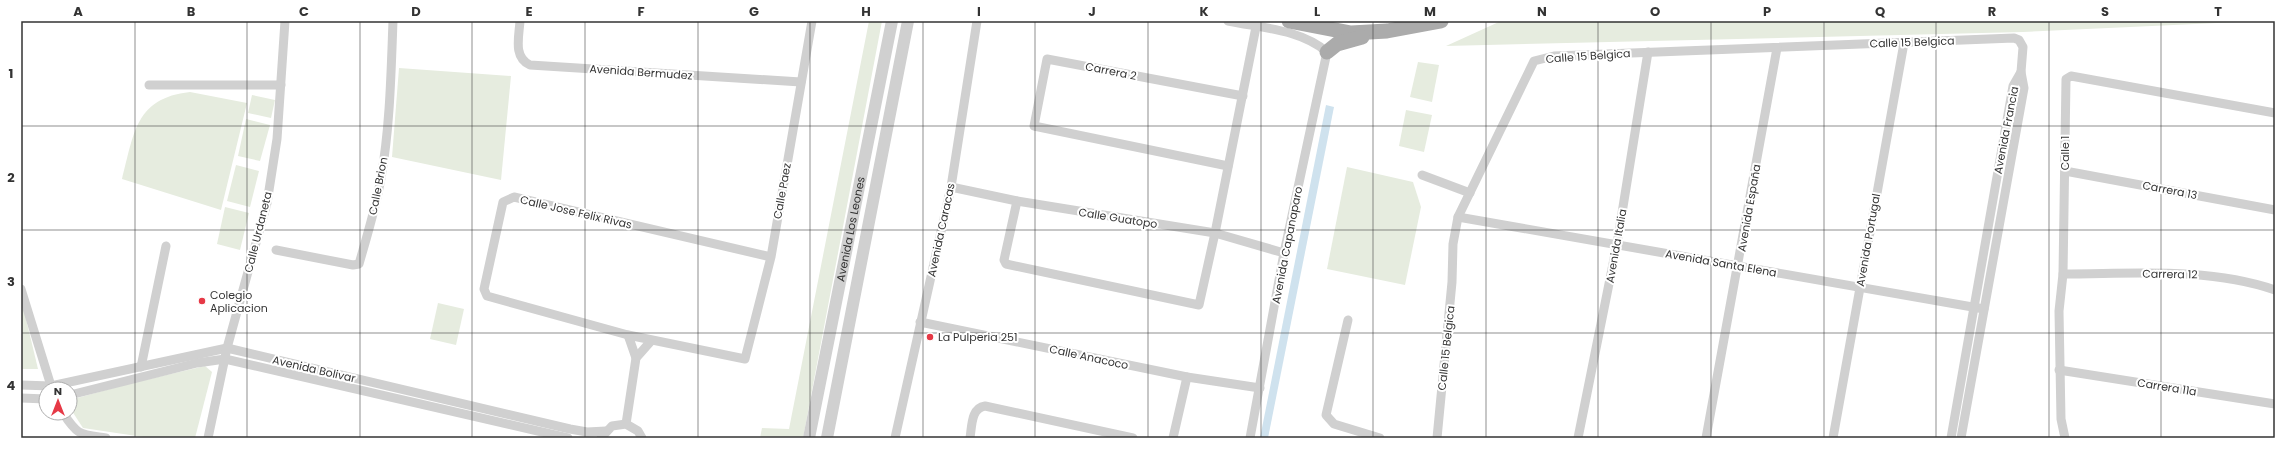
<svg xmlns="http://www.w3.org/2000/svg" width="2296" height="459" viewBox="0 0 2296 459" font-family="Poppins,sans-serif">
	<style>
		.green { fill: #e6ecdf }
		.water { fill: #cfe2ee }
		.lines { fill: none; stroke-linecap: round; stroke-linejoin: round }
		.minor { stroke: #d0d0d0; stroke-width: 9 }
		.tertiary { stroke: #d0d0d0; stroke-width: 12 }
		.primary { stroke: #ababab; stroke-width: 15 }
		.grid { fill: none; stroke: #333; stroke-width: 1; stroke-opacity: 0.55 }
		.poi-dot { fill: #e63946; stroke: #fff; stroke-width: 1.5 }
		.labels { text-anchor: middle; stroke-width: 4; stroke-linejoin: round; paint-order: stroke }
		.street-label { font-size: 11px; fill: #333; stroke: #fff }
		.poi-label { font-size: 11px; fill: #333; stroke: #fff; text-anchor: start }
		.neatline { fill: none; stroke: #333; stroke-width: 1.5 }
		.grid-label { font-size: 13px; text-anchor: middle; font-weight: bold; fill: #333 }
	</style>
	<rect width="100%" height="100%" fill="#fff"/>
	<g class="green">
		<path d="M869,21H882L803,438H760L762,428L789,429Z"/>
		<path d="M1501,21H2261L2023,32L1446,46Z"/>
		<path d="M1418,62L1439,65L1432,102L1410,97Z"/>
		<path d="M399,68L511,76L501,180L392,157Z"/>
		<path d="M190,92L247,103L221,210L122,179C134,134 135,98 190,92Z"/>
		<path d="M252,95L275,100L271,118L248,113Z"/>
		<path d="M1406,110L1432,115L1424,152L1399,146Z"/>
		<path d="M246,119L270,125L260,161L238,156Z"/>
		<path d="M236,165L259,171L250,207L227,201Z"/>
		<path d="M1347,167L1413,182L1421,207L1405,285L1327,269Z"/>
		<path d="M225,207L249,213L240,250L217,244Z"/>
		<path d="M21,298L38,369H21Z"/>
		<path d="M438,303L464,309L456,345L430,339Z"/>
		<path d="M205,366L212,372L195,438H150L83,428L70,408V400L128,384Z"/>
	</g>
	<path class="water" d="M1326,105L1334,107L1268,438H1260Z"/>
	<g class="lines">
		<g class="minor">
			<path d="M520,21C519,37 513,57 530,65L801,82"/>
			<path d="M1228,21C1261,28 1300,29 1327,52L1284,253L1250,438"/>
			<path d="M149,85H281"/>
			<path d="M1228,166L1034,126L1047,59L1243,96"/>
			<path d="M2065,171L2275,210"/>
			<path d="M1422,175L1470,193"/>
			<path d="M951,187L1017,201L1215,233L1284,253"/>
			<path d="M1017,201L1004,260L1006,264L1199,305L1215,233L1256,27"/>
			<path d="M1458,217L1984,309"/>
			<path d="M276,250L353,265L359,264C367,236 376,207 381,178C390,127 391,73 393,21"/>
			<path d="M771,257L514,197L503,202L484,289L487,296L628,335L745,359L771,257L812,21"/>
			<path d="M2063,274C2133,274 2207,267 2275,290"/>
			<path d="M21,289L52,389"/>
			<path d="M1348,320L1326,415L1334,424L1380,438"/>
			<path d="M920,322L1187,377L1260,388"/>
			<path d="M628,335L636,358"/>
			<path d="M141,367L166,246"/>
			<path d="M2059,370L2275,404"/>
			<path d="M21,385L51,386L227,348L570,429L587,432L606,431"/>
			<path d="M70,395L197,363L225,359L568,438"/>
			<path d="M21,398L46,399"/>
			<path d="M63,413C78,436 80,434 106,438"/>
			<path d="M626,424L636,358L651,341"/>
			<path d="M208,438L227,348L267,203L277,139L285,21"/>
			<path d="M601,438L612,426L626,424L638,431L642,438"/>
			<path d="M895,438L951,187L977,21"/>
			<path d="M970,438C972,426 971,408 985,406L1133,438"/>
			<path d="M1173,438L1187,377"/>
			<path d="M1437,438L1452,282L1453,244L1458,217L1534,61L1554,56L2014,38L2019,40L2023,47L2021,72L2024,88L1961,438"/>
			<path d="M1578,438L1617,244L1648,52"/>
			<path d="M1706,438L1777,48"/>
			<path d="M1833,438L1904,43"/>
			<path d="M1951,438L2013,86L2021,72"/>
			<path d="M2065,438L2061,419L2059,311L2063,274L2066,79L2071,76L2275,113"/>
		</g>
		<g class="tertiary">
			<path id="s1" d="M809,438L892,21"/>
			<path d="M827,438L908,21"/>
		</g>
		<g class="primary">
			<path d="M1289,21L1351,33L1387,31L1441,21"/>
			<path d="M1327,52L1337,44L1362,37"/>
		</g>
	</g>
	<path class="grid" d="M135,21V438M247,21V438M360,21V438M472,21V438M585,21V438M698,21V438M810,21V438M923,21V438M1035,21V438M1148,21V438M1261,21V438M1373,21V438M1486,21V438M1598,21V438M1711,21V438M1824,21V438M1936,21V438M2049,21V438M2161,21V438M21,126H2275M21,230H2275M21,333H2275"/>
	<g class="poi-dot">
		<circle cx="202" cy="301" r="4"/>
		<circle cx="930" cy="337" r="4"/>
	</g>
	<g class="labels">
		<g class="street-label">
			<text transform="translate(1912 42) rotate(-2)" y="4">Calle 15 Belgica</text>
			<text transform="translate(1588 56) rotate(-4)" y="4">Calle 15 Belgica</text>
			<text transform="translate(1111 71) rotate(11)" y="4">Carrera 2</text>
			<text transform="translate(641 72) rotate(4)" y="4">Avenida Bermudez</text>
			<text transform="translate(2006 130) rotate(-79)" y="4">Avenida Francia</text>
			<text transform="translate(2065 153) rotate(-90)" y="4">Calle 1</text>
			<text transform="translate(378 186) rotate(-79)" y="4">Calle Brion</text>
			<text transform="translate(2170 190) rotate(11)" y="4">Carrera 13</text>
			<text transform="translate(782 191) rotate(-80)" y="4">Calle Paez</text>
			<text transform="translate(1749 208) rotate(-80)" y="4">Avenida España</text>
			<text transform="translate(576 212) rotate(13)" y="4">Calle Jose Felix Rivas</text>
			<text transform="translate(1118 218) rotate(9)" y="4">Calle Guatopo</text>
			<text dy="4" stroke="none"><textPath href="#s1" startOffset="213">Avenida Los Leones</textPath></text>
			<text transform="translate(941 230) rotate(-78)" y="4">Avenida Caracas</text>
			<text transform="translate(258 232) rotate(-76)" y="4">Calle Urdaneta</text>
			<text transform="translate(1868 240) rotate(-80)" y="4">Avenida Portugal</text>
			<text transform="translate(1287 245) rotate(-79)" y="4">Avenida Capanaparo</text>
			<text transform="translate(1616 246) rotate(-80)" y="4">Avenida Italia</text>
			<text transform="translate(1721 263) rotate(10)" y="4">Avenida Santa Elena</text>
			<text transform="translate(2170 274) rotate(1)" y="4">Carrera 12</text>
			<text transform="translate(1446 348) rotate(-84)" y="4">Calle 15 Belgica</text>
			<text transform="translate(1089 357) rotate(12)" y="4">Calle Anacoco</text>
			<text transform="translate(314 369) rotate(13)" y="4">Avenida Bolivar</text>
			<text transform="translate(2167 387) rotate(9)" y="4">Carrera 11a</text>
		</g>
		<g class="poi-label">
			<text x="210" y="299">Colegio<tspan x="210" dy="13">Aplicacion</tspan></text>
			<text x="938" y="341">La Pulperia 251</text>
		</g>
	</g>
	<rect width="2296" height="459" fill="none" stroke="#ffffff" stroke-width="44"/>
	<g transform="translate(58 401)"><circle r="19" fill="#ffffff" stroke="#adadad"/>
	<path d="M0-3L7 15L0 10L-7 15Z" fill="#e63946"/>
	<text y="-6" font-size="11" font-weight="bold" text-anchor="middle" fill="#333333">N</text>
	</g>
	<rect x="22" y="22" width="2252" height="415" class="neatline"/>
	<g class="grid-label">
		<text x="78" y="16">A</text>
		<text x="191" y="16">B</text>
		<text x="304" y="16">C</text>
		<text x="416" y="16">D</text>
		<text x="529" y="16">E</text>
		<text x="641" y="16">F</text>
		<text x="754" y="16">G</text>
		<text x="866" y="16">H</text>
		<text x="979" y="16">I</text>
		<text x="1092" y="16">J</text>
		<text x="1204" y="16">K</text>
		<text x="1317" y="16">L</text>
		<text x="1430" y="16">M</text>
		<text x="1542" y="16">N</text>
		<text x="1655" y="16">O</text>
		<text x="1767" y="16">P</text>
		<text x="1880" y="16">Q</text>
		<text x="1992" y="16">R</text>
		<text x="2105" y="16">S</text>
		<text x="2218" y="16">T</text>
		<text x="11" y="78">1</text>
		<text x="11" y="182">2</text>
		<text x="11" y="286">3</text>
		<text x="11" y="390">4</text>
	</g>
</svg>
